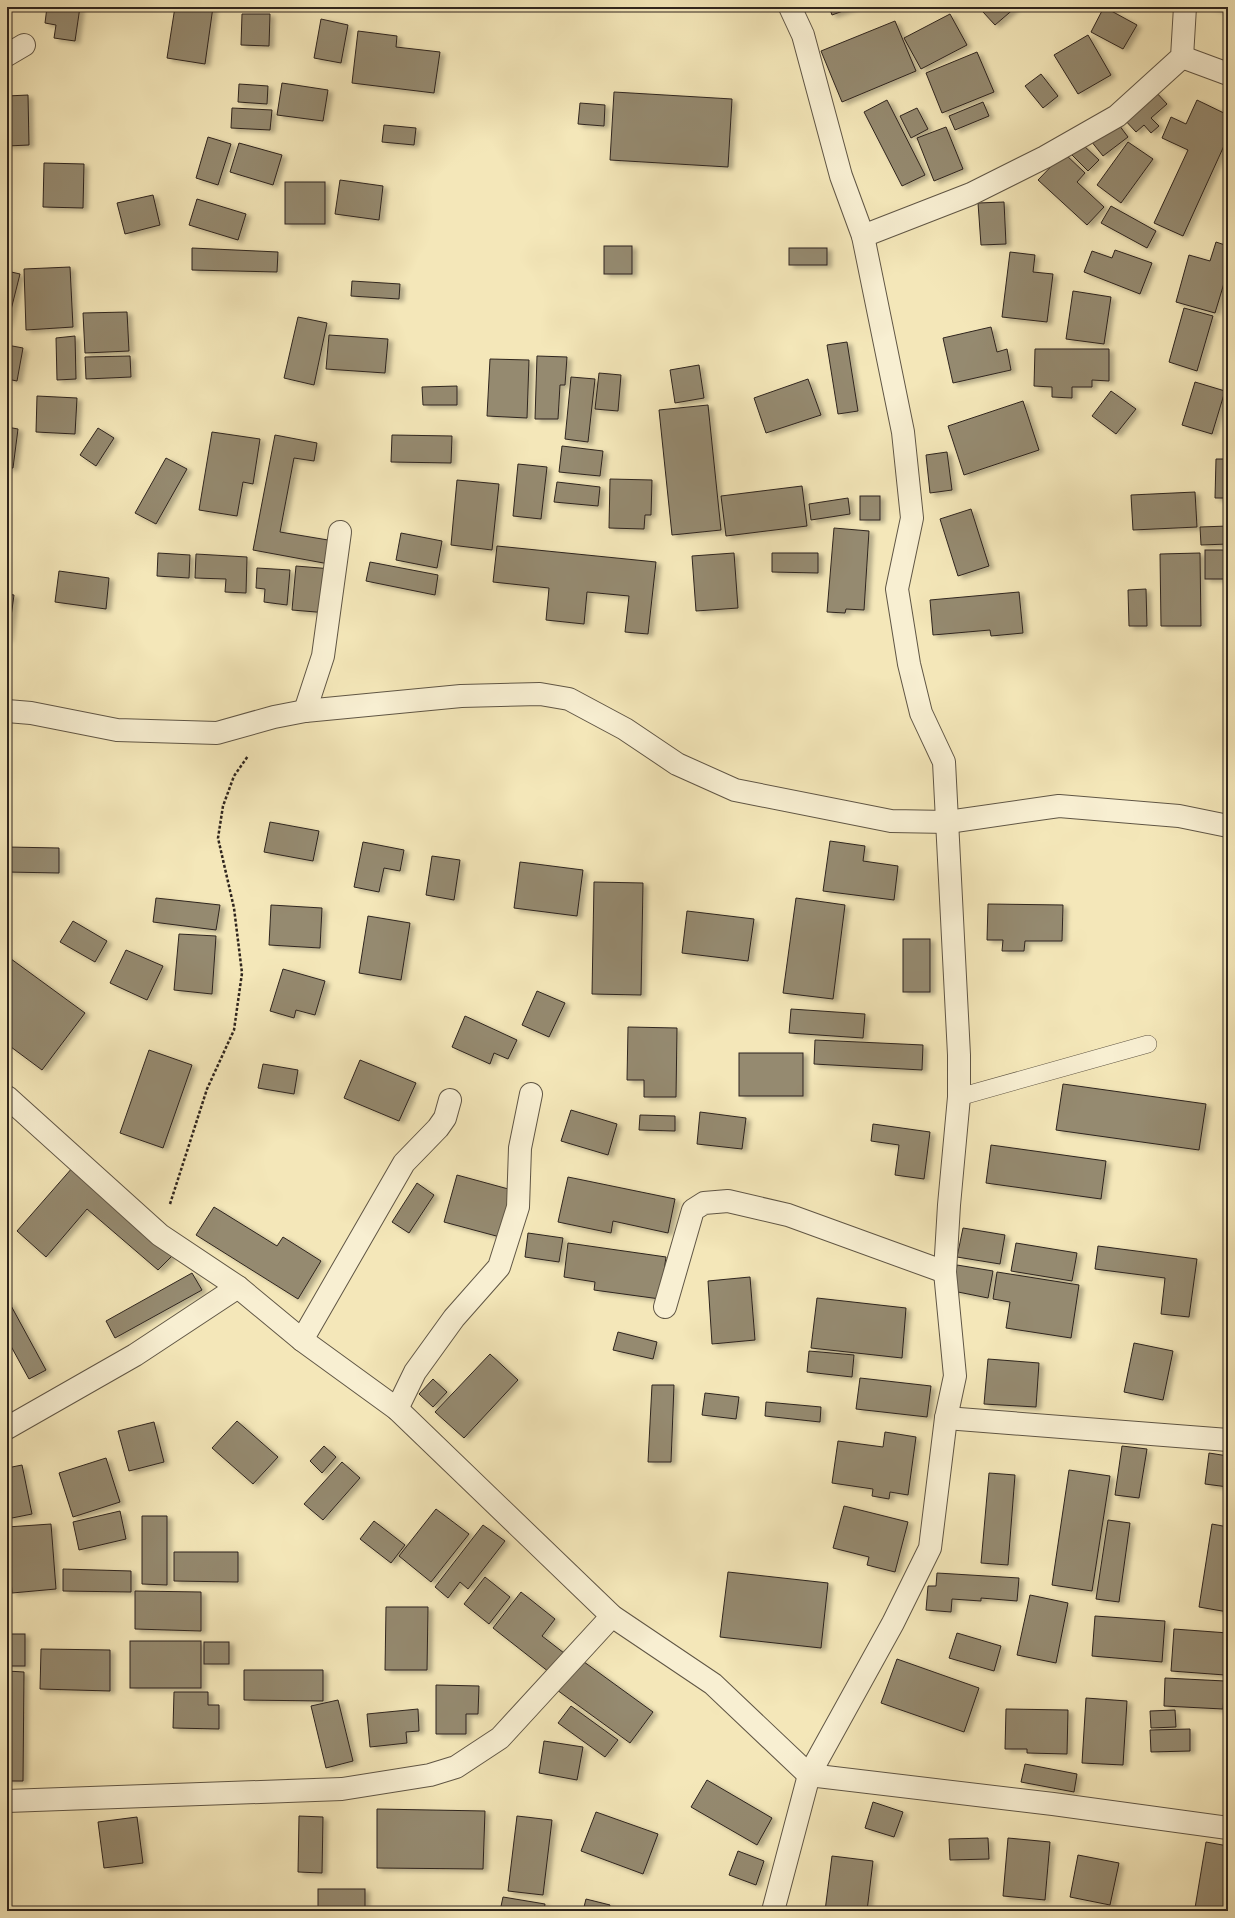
<svg xmlns="http://www.w3.org/2000/svg" width="1235" height="1918" viewBox="0 0 1235 1918" font-family="'IM FELL French Canon',serif">
	<style>
		.building { fill: #958a6f; stroke: #2f251e; filter: url(#shadow) }
		.lines { fill: none; stroke-linecap: round; stroke-linejoin: round }
		.service-casing { stroke: #605645; stroke-width: 18 }
		.minor-casing { stroke: #605645; stroke-width: 24 }
		.path { stroke: #2f251e; stroke-width: 2.5; stroke-dasharray: 3 2; stroke-linecap: butt }
		.service { stroke: #f8efd2; stroke-width: 17 }
		.minor { stroke: #f8efd2; stroke-width: 22 }
	</style>
	<defs>
		<filter id="shadow"><feDropShadow dx="4.5" dy="2.5" stdDeviation="2" flood-color="#0004"/></filter>
	</defs>
	<rect width="100%" height="100%" fill="#f4e7b9"/>
	<filter id="stains"><feTurbulence type="fractalNoise" baseFrequency=".005" numOctaves="4"/><feColorMatrix values="0 0 0 0 .2 0 0 0 0 .09 0 0 0 0 .02 0 0 0 .5 -.17"/></filter>
	<radialGradient id="worn" r=".72"><stop offset=".6" stop-color="#630" stop-opacity="0"/><stop offset="1" stop-color="#630" stop-opacity=".3"/></radialGradient>
	<g class="building">
		<path d="M47,7H80L75,41L54,38L56,25L45,23Z"/>
		<path d="M175,7H213L205,64L167,58Z"/>
		<path d="M829,7H854L832,15Z"/>
		<path d="M988,7H1016L995,25L983,12Z"/>
		<path d="M1104,7L1137,25L1123,49L1091,32Z"/>
		<path d="M1210,7H1228V12Z"/>
		<path d="M242,14H270L269,46L241,45Z"/>
		<path d="M950,14L967,45L921,69L904,38Z"/>
		<path d="M321,19L348,25L341,63L314,58Z"/>
		<path d="M895,21L916,71L842,102L821,51Z"/>
		<path d="M358,31L397,36L396,47L440,52L434,93L352,83Z"/>
		<path d="M1088,35L1111,75L1078,94L1054,55Z"/>
		<path d="M977,52L994,92L942,113L926,73Z"/>
		<path d="M1041,74L1058,96L1043,108L1025,86Z"/>
		<path d="M282,83L328,90L323,121L277,115Z"/>
		<path d="M239,84L268,86L267,104L238,102Z"/>
		<path d="M1155,91L1167,104L1151,118L1159,126L1151,133L1144,125L1136,132L1123,118Z"/>
		<path d="M614,92L732,99L728,167L610,160Z"/>
		<path d="M28,95L29,145L7,146V96Z"/>
		<path d="M887,100L925,175L902,186L864,112Z"/>
		<path d="M1197,100L1228,115V137L1183,236L1154,223L1188,150L1162,138L1171,117L1186,124Z"/>
		<path d="M983,102L989,116L955,130L949,116Z"/>
		<path d="M580,103L605,105L604,126L578,124Z"/>
		<path d="M232,108L272,110L270,130L231,128Z"/>
		<path d="M917,108L928,129L911,138L900,116Z"/>
		<path d="M1116,121L1128,137L1103,156L1091,141Z"/>
		<path d="M384,125L416,128L414,145L382,142Z"/>
		<path d="M946,127L963,169L934,181L917,138Z"/>
		<path d="M208,137L231,144L218,185L196,178Z"/>
		<path d="M1128,142L1153,159L1121,203L1097,185Z"/>
		<path d="M239,143L282,155L273,185L230,172Z"/>
		<path d="M1082,144L1099,160L1088,171L1072,155Z"/>
		<path d="M1064,153L1085,173L1077,182L1104,207L1087,225L1038,180Z"/>
		<path d="M44,163L84,164L83,208L43,207Z"/>
		<path d="M340,180L383,186L379,220L335,214Z"/>
		<rect x="285" y="182" width="40" height="42"/>
		<path d="M153,195L160,225L125,234L117,203Z"/>
		<path d="M197,199L246,214L238,240L189,225Z"/>
		<path d="M1004,202L1006,244L981,245L978,203Z"/>
		<path d="M1111,206L1156,231L1147,248L1101,223Z"/>
		<path d="M1216,242L1228,246V270L1215,313L1176,302L1189,255L1210,261Z"/>
		<rect x="604" y="246" width="28" height="28"/>
		<path d="M192,248L278,252L277,272L192,270Z"/>
		<rect x="789" y="248" width="38" height="17"/>
		<path d="M1115,250L1152,263L1140,294L1084,272L1092,251L1112,258Z"/>
		<path d="M1010,252L1035,255L1033,272L1053,274L1047,322L1002,317Z"/>
		<path d="M70,267L73,327L26,330L24,269Z"/>
		<path d="M7,271L20,274L7,326Z"/>
		<path d="M352,281L400,284L399,299L351,296Z"/>
		<path d="M1073,291L1111,297L1104,344L1066,339Z"/>
		<path d="M1184,308L1213,316L1197,371L1169,362Z"/>
		<path d="M127,312L129,351L85,353L83,313Z"/>
		<path d="M298,317L327,323L314,385L284,378Z"/>
		<path d="M991,327L997,352L1007,349L1011,370L953,383L943,338Z"/>
		<path d="M329,335L388,339L385,373L326,369Z"/>
		<path d="M75,336L76,379L57,380L56,338Z"/>
		<path d="M847,342L858,411L838,414L827,345Z"/>
		<path d="M7,345L23,348L17,381L7,379Z"/>
		<path d="M1035,349H1109V381L1092,380V387H1072V398L1052,397V387L1034,386Z"/>
		<path d="M130,356L131,377L86,379L85,357Z"/>
		<path d="M537,356L567,357L565,385H560L558,419H535Z"/>
		<path d="M490,359L529,360L527,418L487,416Z"/>
		<path d="M699,365L704,398L675,403L670,370Z"/>
		<path d="M599,373L621,375L618,411L595,409Z"/>
		<path d="M571,377L595,379L588,442L565,439Z"/>
		<path d="M808,379L821,415L766,433L754,398Z"/>
		<path d="M1195,382L1225,391L1212,434L1182,425Z"/>
		<path d="M457,386V405H423L422,387Z"/>
		<path d="M1111,391L1136,409L1116,434L1092,416Z"/>
		<path d="M37,396L77,398L75,434L36,432Z"/>
		<path d="M1023,401L1039,450L964,475L948,426Z"/>
		<path d="M708,405L721,530L672,535L659,410Z"/>
		<path d="M7,427L18,429L13,468H7Z"/>
		<path d="M98,428L114,438L96,466L80,455Z"/>
		<path d="M212,432L260,439L253,484L243,482L237,516L199,510Z"/>
		<path d="M275,435L317,443L314,461L294,458L280,532L334,541L329,564L253,550Z"/>
		<path d="M392,435L452,436L451,463L391,462Z"/>
		<path d="M562,446L603,451L600,476L559,472Z"/>
		<path d="M947,452L952,490L930,493L926,455Z"/>
		<path d="M166,458L187,469L156,524L135,513Z"/>
		<path d="M1216,459H1228V498H1215Z"/>
		<path d="M518,464L547,467L541,519L513,516Z"/>
		<path d="M610,479L652,480L651,515H645L644,529L609,528Z"/>
		<path d="M457,480L499,484L492,550L451,545Z"/>
		<path d="M557,482L600,487L598,506L554,502Z"/>
		<path d="M802,486L807,526L726,536L721,496Z"/>
		<path d="M1195,492L1197,527L1133,530L1131,495Z"/>
		<rect x="860" y="496" width="20" height="24"/>
		<path d="M848,498L850,514L811,520L809,504Z"/>
		<path d="M971,509L989,566L958,576L940,519Z"/>
		<path d="M1228,526V544L1201,545L1200,527Z"/>
		<path d="M834,528L869,531L864,610L846,609L845,613L827,612Z"/>
		<path d="M401,533L442,541L437,568L396,560Z"/>
		<path d="M497,546L656,562L648,634L625,632L629,596L587,592L584,624L546,620L549,588L493,582Z"/>
		<rect x="1205" y="550" width="23" height="29"/>
		<path d="M158,553L190,555L189,578L157,576Z"/>
		<path d="M734,553L738,608L696,611L692,556Z"/>
		<path d="M772,553H818V573L772,572Z"/>
		<path d="M1200,553L1201,626H1161L1160,554Z"/>
		<path d="M196,554L247,557L246,593L225,592L226,579L195,578Z"/>
		<path d="M370,562L438,575L435,595L366,581Z"/>
		<path d="M296,566L332,569L328,613L292,610Z"/>
		<path d="M257,568L290,570L287,605L264,602L265,589L256,588Z"/>
		<path d="M59,571L109,578L106,609L55,602Z"/>
		<path d="M1146,589L1147,626H1129L1128,590Z"/>
		<path d="M1019,592L1023,633L991,636L990,630L933,635L930,600Z"/>
		<path d="M7,594L14,595L8,639H7Z"/>
		<path d="M270,822L319,831L313,861L264,852Z"/>
		<path d="M830,841L865,846L863,861L898,866L894,900L823,891Z"/>
		<path d="M363,842L404,850L400,871L384,868L379,892L354,887Z"/>
		<path d="M7,847L59,848V873L7,872Z"/>
		<path d="M432,856L460,860L454,900L426,895Z"/>
		<path d="M520,862L583,870L577,916L514,908Z"/>
		<path d="M594,882L643,883L641,995L592,994Z"/>
		<path d="M156,898L220,905L216,930L153,922Z"/>
		<path d="M796,898L845,905L833,999L783,993Z"/>
		<path d="M988,904L1063,905L1062,941H1025L1024,951H1002L1003,940H987Z"/>
		<path d="M271,905L322,908L320,948L269,945Z"/>
		<path d="M687,911L754,919L748,961L682,953Z"/>
		<path d="M368,916L410,923L401,980L359,973Z"/>
		<path d="M73,921L107,941L95,962L60,942Z"/>
		<path d="M179,934L216,936L212,994L174,990Z"/>
		<rect x="903" y="939" width="27" height="53"/>
		<path d="M126,950L163,966L147,1000L110,983Z"/>
		<path d="M7,956L85,1013L42,1070L7,1044Z"/>
		<path d="M283,969L325,981L315,1015L296,1010L294,1018L270,1011Z"/>
		<path d="M537,991L565,1003L549,1037L522,1025Z"/>
		<path d="M791,1009L865,1014L863,1038L789,1033Z"/>
		<path d="M465,1016L517,1040L508,1059L494,1053L490,1064L452,1047Z"/>
		<path d="M628,1027L677,1028L676,1097H644V1080H627Z"/>
		<path d="M815,1040L923,1045L922,1070L814,1064Z"/>
		<path d="M149,1050L192,1065L163,1148L120,1133Z"/>
		<rect x="739" y="1053" width="64" height="43"/>
		<path d="M360,1060L416,1083L399,1121L344,1098Z"/>
		<path d="M263,1064L298,1070L294,1094L258,1088Z"/>
		<path d="M1063,1084L1206,1104L1199,1150L1056,1130Z"/>
		<path d="M571,1110L617,1124L608,1155L561,1141Z"/>
		<path d="M700,1112L746,1118L742,1149L697,1144Z"/>
		<path d="M640,1115L675,1116V1131L639,1130Z"/>
		<path d="M873,1124L930,1132L924,1179L895,1175L899,1145L871,1141Z"/>
		<path d="M991,1145L1106,1161L1101,1199L986,1183Z"/>
		<path d="M73,1167L173,1255L158,1270L87,1209L46,1257L17,1231Z"/>
		<path d="M457,1175L512,1190L500,1237L444,1222Z"/>
		<path d="M568,1177L675,1199L668,1233L613,1221L611,1233L558,1222Z"/>
		<path d="M417,1183L434,1195L409,1233L392,1222Z"/>
		<path d="M214,1207L277,1246L283,1237L321,1261L298,1299L196,1235Z"/>
		<path d="M963,1228L1005,1235L1000,1264L957,1257Z"/>
		<path d="M528,1233L563,1238L559,1262L525,1257Z"/>
		<path d="M568,1243L666,1257L660,1299L594,1290L595,1282L564,1277Z"/>
		<path d="M1016,1243L1077,1253L1072,1281L1011,1271Z"/>
		<path d="M1098,1246L1197,1259L1189,1317L1161,1314L1165,1278L1095,1269Z"/>
		<path d="M957,1265L993,1271L988,1298L953,1291Z"/>
		<path d="M997,1272L1079,1285L1071,1338L1006,1328L1010,1302L993,1299Z"/>
		<path d="M192,1273L202,1290L115,1338L106,1321Z"/>
		<path d="M750,1277L755,1340L712,1344L708,1281Z"/>
		<path d="M817,1298L906,1308L902,1358L811,1348Z"/>
		<path d="M9,1302L46,1370L29,1379L7,1339V1303Z"/>
		<path d="M618,1332L657,1342L653,1359L613,1350Z"/>
		<path d="M1134,1343L1173,1351L1163,1400L1124,1392Z"/>
		<path d="M809,1351L854,1355L852,1377L807,1372Z"/>
		<path d="M490,1354L518,1380L464,1438L435,1412Z"/>
		<path d="M988,1359L1039,1363L1036,1407L984,1404Z"/>
		<path d="M860,1378L931,1386L927,1417L856,1409Z"/>
		<path d="M433,1379L447,1392L433,1407L419,1394Z"/>
		<path d="M652,1385H674L671,1462H648Z"/>
		<path d="M705,1393L739,1397L736,1419L702,1415Z"/>
		<path d="M766,1402L821,1407L820,1422L765,1416Z"/>
		<path d="M237,1421L278,1457L253,1484L212,1448Z"/>
		<path d="M154,1422L164,1462L129,1471L118,1431Z"/>
		<path d="M885,1432L916,1437L908,1495L890,1492L889,1499L872,1496L873,1489L832,1483L838,1441L883,1447Z"/>
		<path d="M324,1446L336,1457L322,1473L310,1461Z"/>
		<path d="M1122,1446L1147,1449L1139,1498L1115,1495Z"/>
		<path d="M1209,1453L1228,1456V1487L1205,1484Z"/>
		<path d="M106,1458L120,1502L73,1517L59,1473Z"/>
		<path d="M342,1462L360,1478L323,1520L304,1504Z"/>
		<path d="M22,1465L32,1514L7,1519V1468Z"/>
		<path d="M1069,1470L1110,1476L1092,1591L1052,1585Z"/>
		<path d="M989,1473L1015,1475L1008,1565L981,1563Z"/>
		<path d="M844,1506L908,1522L895,1572L867,1565L869,1557L833,1548Z"/>
		<path d="M436,1509L469,1534L431,1582L399,1556Z"/>
		<path d="M120,1511L126,1539L79,1550L73,1522Z"/>
		<path d="M142,1516H167V1585L142,1584Z"/>
		<path d="M1108,1520L1130,1523L1119,1602L1096,1599Z"/>
		<path d="M374,1521L405,1545L391,1563L360,1539Z"/>
		<path d="M51,1524L56,1589L12,1593L7,1527Z"/>
		<path d="M1212,1524L1228,1527V1612L1199,1607Z"/>
		<path d="M483,1525L505,1541L468,1589L460,1582L448,1598L435,1587Z"/>
		<path d="M174,1552H238V1582L174,1581Z"/>
		<path d="M63,1569L131,1571V1592L63,1591Z"/>
		<path d="M728,1572L828,1583L821,1648L720,1637Z"/>
		<path d="M937,1573L1019,1578L1017,1601L981,1598V1601L952,1599L951,1612L926,1610L928,1586H936Z"/>
		<path d="M485,1577L510,1597L489,1624L464,1604Z"/>
		<path d="M135,1591L201,1592V1631L135,1629Z"/>
		<path d="M521,1592L555,1619L542,1636L564,1653L549,1672L493,1628Z"/>
		<path d="M1030,1595L1068,1603L1056,1663L1017,1655Z"/>
		<path d="M386,1607H428L427,1670H385Z"/>
		<path d="M1095,1616L1165,1621L1162,1662L1092,1656Z"/>
		<path d="M1174,1629L1228,1633L1225,1675L1171,1671Z"/>
		<path d="M957,1633L1001,1646L994,1671L949,1658Z"/>
		<rect x="7" y="1634" width="18" height="32"/>
		<rect x="130" y="1641" width="71" height="47"/>
		<rect x="204" y="1642" width="25" height="22"/>
		<path d="M41,1649L110,1650V1691L40,1689Z"/>
		<path d="M580,1659L653,1712L630,1743L557,1690Z"/>
		<path d="M897,1659L979,1688L964,1732L881,1703Z"/>
		<path d="M244,1670H323V1701L244,1700Z"/>
		<path d="M7,1671L24,1672L23,1781H7Z"/>
		<path d="M1165,1678L1225,1681L1223,1709L1164,1706Z"/>
		<path d="M436,1685L479,1686L478,1714H466V1734H436Z"/>
		<path d="M174,1692H208V1705H219V1729L173,1728Z"/>
		<path d="M1086,1698L1127,1701L1123,1765L1082,1763Z"/>
		<path d="M338,1700L353,1761L326,1768L311,1706Z"/>
		<path d="M571,1706L618,1740L605,1757L558,1723Z"/>
		<path d="M418,1709L419,1731L406,1732L407,1743L370,1747L367,1714Z"/>
		<path d="M1006,1709L1068,1710L1067,1754L1027,1753V1749H1005Z"/>
		<path d="M1175,1710L1176,1727L1151,1728L1150,1711Z"/>
		<path d="M1190,1729V1751L1151,1752L1150,1730Z"/>
		<path d="M544,1741L583,1747L577,1780L539,1773Z"/>
		<path d="M1025,1764L1077,1774L1074,1792L1021,1782Z"/>
		<path d="M707,1780L772,1818L757,1845L691,1807Z"/>
		<path d="M873,1802L903,1812L894,1837L865,1828Z"/>
		<path d="M377,1809L485,1811L483,1869L377,1868Z"/>
		<path d="M596,1812L658,1834L643,1874L581,1851Z"/>
		<path d="M299,1816L323,1817L322,1873L298,1872Z"/>
		<path d="M517,1816L552,1820L543,1895L508,1891Z"/>
		<path d="M137,1817L143,1863L104,1868L98,1822Z"/>
		<path d="M988,1838L989,1859L950,1860L949,1839Z"/>
		<path d="M1008,1838L1050,1842L1045,1900L1003,1896Z"/>
		<path d="M1206,1842L1228,1846V1911L1195,1908Z"/>
		<path d="M738,1851L764,1861L756,1885L729,1875Z"/>
		<path d="M1078,1855L1119,1863L1110,1905L1070,1897Z"/>
		<path d="M832,1856L873,1861L867,1911H825Z"/>
		<rect x="318" y="1889" width="47" height="22"/>
		<path d="M503,1897L545,1904L544,1911H500Z"/>
		<path d="M586,1899L610,1905L608,1911H583Z"/>
	</g>
	<g class="lines">
		<g class="service-casing">
			<path id="service" d="M959,1097L1148,1044"/>
		</g>
		<g class="minor-casing">
			<g id="minor">
				<path d="M7,55L24,45"/>
				<path d="M1182,57L1228,74"/>
				<path d="M863,236L971,194L1045,157L1117,116L1182,57L1185,7"/>
				<path d="M7,711L31,713L117,730L217,733L274,717L305,711L461,696L540,694L569,699L625,729L677,764L735,790L891,821L948,822L1059,806L1179,816L1228,826"/>
				<path d="M305,711L323,656L340,532"/>
				<path d="M7,1097L160,1235L238,1287L302,1340L397,1409L612,1616L713,1684L809,1775L1053,1804L1228,1828"/>
				<path d="M665,1307L693,1210L704,1203L728,1201L788,1215L945,1272"/>
				<path d="M302,1340L404,1163L438,1128L445,1118L450,1100"/>
				<path d="M397,1409L415,1372L454,1318L499,1267L518,1207L520,1148L531,1094"/>
				<path d="M946,1418L1228,1440"/>
				<path d="M7,1428L135,1355L238,1287"/>
				<path d="M7,1801L342,1789L430,1775L456,1767L500,1738L612,1616"/>
				<path d="M773,1911L809,1775L893,1623L930,1548L946,1418L955,1376L945,1272L949,1205L959,1097V1055L944,762L921,713L909,664L897,589L912,518L903,432L863,236L841,176L803,35L790,7"/>
			</g>
		</g>
		<path class="path" d="M170,1204L207,1089L234,1030L242,973L234,908L218,838L223,806L234,776L248,756"/>
		<use href="#service" class="service"/>
		<use href="#minor" class="minor"/>
	</g>
	<rect width="1235" height="1918" fill="none" stroke="#f4e7b9" stroke-width="24"/>
	<rect x="8" y="8" width="1219" height="1902" fill="none" stroke="#2f251e" stroke-width="2"/>
	<rect x="12" y="12" width="1211" height="1894" fill="none" stroke="#2f251e"/>
	<rect width="100%" height="100%" filter="url(#stains)"/>
	<rect width="100%" height="100%" fill="url(#worn)"/>
</svg>
